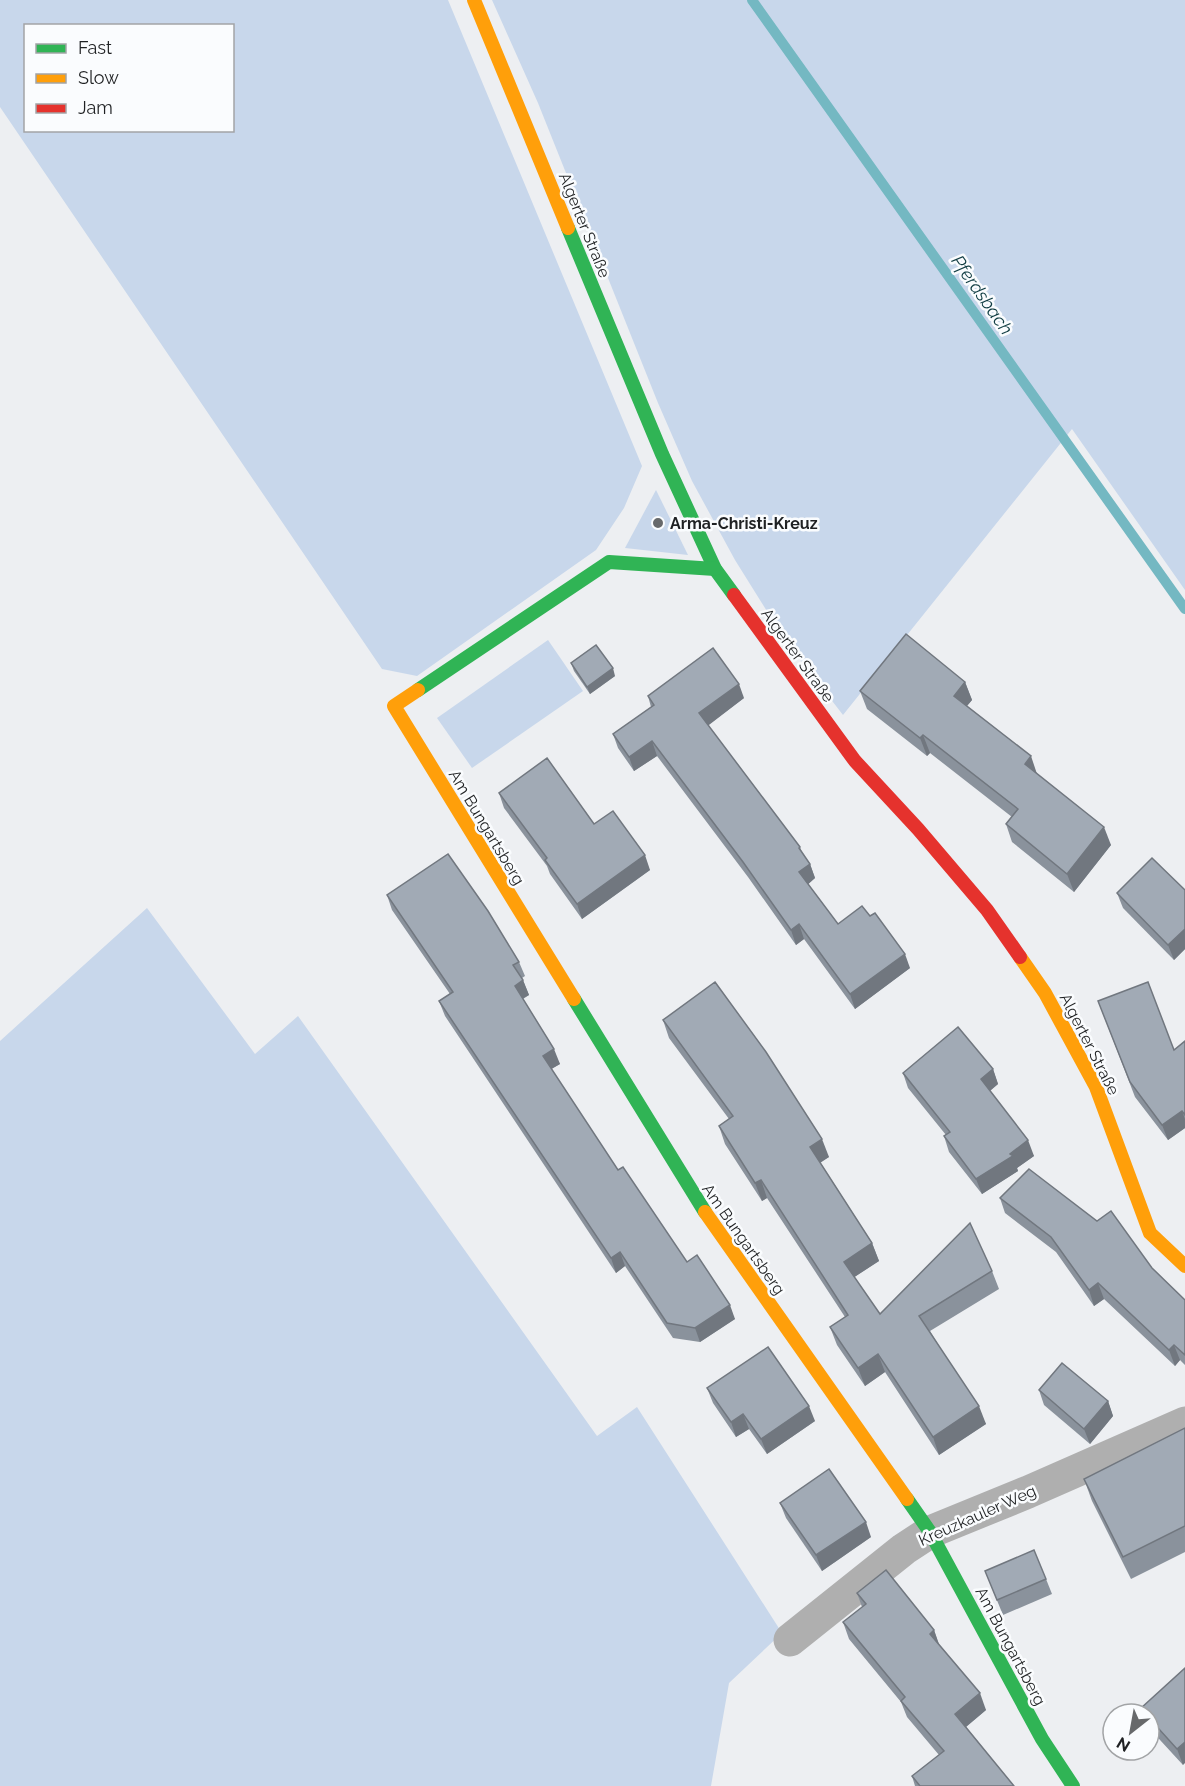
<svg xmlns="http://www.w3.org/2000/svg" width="1185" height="1786" viewBox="0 0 1185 1786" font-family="Raleway,sans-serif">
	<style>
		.green { fill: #c8d7eb; fill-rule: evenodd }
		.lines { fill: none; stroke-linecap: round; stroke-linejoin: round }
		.stream { stroke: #74b8c2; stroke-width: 10 }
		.street { stroke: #afafaf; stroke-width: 33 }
		.fast { stroke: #30b455; stroke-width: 14 }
		.slow { stroke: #ff9f0a; stroke-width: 14 }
		.jam { stroke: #e5322d; stroke-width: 14 }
		.wall { fill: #8a929c }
		.shaded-wall { fill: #71777f }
		.building { fill: #a1aab5; stroke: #71777f; stroke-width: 1.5 }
		.poi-dot { fill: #67696b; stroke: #fafcfe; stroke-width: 2 }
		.labels { text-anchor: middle; stroke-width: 5; stroke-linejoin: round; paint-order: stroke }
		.street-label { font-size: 16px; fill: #1f2123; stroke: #fafcfe }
		.poi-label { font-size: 16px; font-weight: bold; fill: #1f2123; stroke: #fafcfe; text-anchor: start }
		.water-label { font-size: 18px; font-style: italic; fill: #0f3c42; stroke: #fafcfe }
	</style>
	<rect width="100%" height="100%" fill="#edeff2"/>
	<g class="green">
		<path d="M0,0H448L642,466L624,508L596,550L417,676L382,669L0,107ZM26,26H232V130H26Z"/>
		<path d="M492,0H1185V590L1072,429L843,715L785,640L735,560L692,481L658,403L538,103Z"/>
		<path d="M656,490L688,555L625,548Z"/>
		<path d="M548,640L583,691L472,768L437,718Z"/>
		<path d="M147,908L255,1054L298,1016L597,1436L637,1407L782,1633L729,1683L711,1786H0V1041Z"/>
	</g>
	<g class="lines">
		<path class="stream" d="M752,0L1185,609"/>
		<path class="street" d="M790,1640L904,1549L930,1532L1028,1492L1185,1423"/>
		<g class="fast">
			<path d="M568,228L662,454L715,569L734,595"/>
			<path d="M418,690L609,562L715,569"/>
			<path d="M574,999L705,1212"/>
			<path d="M907,1499L930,1532L1042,1739L1073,1786"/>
		</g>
		<g class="slow">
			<path d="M474,0L568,228"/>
			<path d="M418,690L394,706L574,999"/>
			<path d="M1020,957L1045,993L1096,1087L1150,1233L1185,1266"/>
			<path d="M705,1212L907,1499"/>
		</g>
		<path class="jam" d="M734,595L855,761L918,829L987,910L1020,957"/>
	</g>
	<g class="wall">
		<path d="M571,663L615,676L590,694L574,671Z"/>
		<path d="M965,682L972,700L967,706L1111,845L1074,892L1012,842L1006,824L1012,817L930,753L927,756L867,709L860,691Z"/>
		<path d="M648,696L744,698L708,725L800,847L802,853L810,864L815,878L808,884L838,924L910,968L855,1009L804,939L796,945L748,877L657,756L634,771L618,748L613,734L651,707Z"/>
		<path d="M499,793L594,824L650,870L582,919L550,874L547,866L504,808Z"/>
		<path d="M1185,890V949L1174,960L1123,908L1117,893Z"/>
		<path d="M387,895L519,962L525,976L522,978L529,995L523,999L560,1064L551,1069L618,1170L687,1262L735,1319L700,1342L673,1338L625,1266L616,1273L445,1016L439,1001L450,994L392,910Z"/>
		<path d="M1098,1001L1174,1050L1185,1041V1128L1168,1140L1135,1097Z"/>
		<path d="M663,1020L829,1157L820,1162L872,1243L879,1261L854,1277L880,1314L992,1271L999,1289L930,1331L986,1424L939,1455L885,1372L865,1386L837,1345L830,1327L845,1317L767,1198L762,1201L725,1144L719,1126L729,1119L669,1038Z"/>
		<path d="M993,1069L998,1084L990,1091L1034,1156L1017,1168L1018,1171L982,1194L949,1152L944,1136L946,1135L908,1088L903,1073Z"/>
		<path d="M1000,1198L1152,1268L1185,1300V1365L1180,1360L1175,1366L1104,1299L1094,1306L1056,1252L1005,1213Z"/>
		<path d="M707,1388L815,1421L767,1454L749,1429L736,1437L713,1403Z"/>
		<path d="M1039,1390L1108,1401L1113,1416L1090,1444L1044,1405Z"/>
		<path d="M1185,1428V1552L1131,1579L1092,1501L1084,1479Z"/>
		<path d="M780,1503L871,1537L822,1571L786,1518Z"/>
		<path d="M985,1571L1046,1579L1052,1594L1003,1615Z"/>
		<path d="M857,1593L934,1630L939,1645L986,1710L966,1727L1014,1786H915L912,1776L939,1755L907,1717L901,1702L849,1639L843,1622L862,1607Z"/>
		<path d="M1185,1668L1183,1765L1149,1728V1714H1142L1140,1709Z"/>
	</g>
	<g class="shaded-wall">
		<path d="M613,668L615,676L590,694L587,687Z"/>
		<path d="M965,682L972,700L960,714L954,696Z"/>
		<path d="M739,684L744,698L705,728L699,713Z"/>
		<path d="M923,735L930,753L927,756L920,738Z"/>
		<path d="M652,741L657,756L634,771L629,757Z"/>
		<path d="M1031,756L1037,774L1025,764Z"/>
		<path d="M1104,827L1111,845L1074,892L1067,874Z"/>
		<path d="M645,855L650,870L582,919L577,904Z"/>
		<path d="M810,864L815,878L805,887L799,872Z"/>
		<path d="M799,924L804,939L796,945L791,930Z"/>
		<path d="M1185,929V949L1174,960L1168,945Z"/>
		<path d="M905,954L910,968L855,1009L850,994Z"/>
		<path d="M523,980L529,995L520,1000L515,986Z"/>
		<path d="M554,1049L560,1064L548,1071L543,1056Z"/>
		<path d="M993,1069L998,1084L986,1094L981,1079Z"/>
		<path d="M1182,1111L1185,1119V1128L1168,1140L1162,1125Z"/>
		<path d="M822,1139L829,1157L817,1165L810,1147Z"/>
		<path d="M1028,1140L1034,1156L1017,1168L1018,1171L982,1194L976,1179Z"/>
		<path d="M761,1180L767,1198L762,1201L755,1183Z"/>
		<path d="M872,1243L879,1261L850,1280L844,1262Z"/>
		<path d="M620,1252L625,1266L616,1273L611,1258Z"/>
		<path d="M1098,1283L1104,1299L1094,1306L1089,1290Z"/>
		<path d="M730,1305L735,1319L700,1342L695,1328Z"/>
		<path d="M1174,1345L1180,1360L1175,1366L1169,1350Z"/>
		<path d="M878,1354L885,1372L865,1386L858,1368Z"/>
		<path d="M1108,1401L1113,1416L1090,1444L1084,1429Z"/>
		<path d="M809,1406L815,1421L767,1454L761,1439Z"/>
		<path d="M979,1406L986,1424L939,1455L933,1437Z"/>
		<path d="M743,1414L749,1429L736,1437L731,1422Z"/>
		<path d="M866,1522L871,1537L822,1571L816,1555Z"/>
		<path d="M934,1630L940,1647L930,1634Z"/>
		<path d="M980,1693L986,1710L961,1731L955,1714Z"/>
		<path d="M1185,1742V1763L1183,1765L1177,1749Z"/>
	</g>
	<g class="building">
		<path d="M906,634L965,682L954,696L1031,756L1025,764L1104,827L1067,874L1006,824L1018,809L923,735L920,738L860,691Z"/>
		<path d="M596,645L613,668L587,687L571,663Z"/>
		<path d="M713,648L739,684L699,713L800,847L799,848L810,864L799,872L838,924L862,906L870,916L875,913L905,954L850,994L799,924L791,930L743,862L652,741L629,757L613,734L654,705L648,696Z"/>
		<path d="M547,758L594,824L613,811L645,855L577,904L545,860L547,858L499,793Z"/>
		<path d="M448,854L488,911L519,962L513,965L523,980L515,986L554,1049L543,1056L618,1170L623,1167L687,1262L697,1255L730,1305L695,1328L667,1323L620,1252L611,1258L439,1001L453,992L387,895Z"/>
		<path d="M1152,858L1185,890V929L1168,945L1117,893Z"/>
		<path d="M715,982L766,1052L822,1139L810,1147L872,1243L844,1262L880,1314L970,1223L992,1271L919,1316L979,1406L933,1437L878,1354L858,1368L830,1327L848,1315L761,1180L755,1183L719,1126L733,1116L663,1020Z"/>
		<path d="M1148,982L1174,1050L1185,1041V1115L1182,1111L1162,1125L1130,1082L1098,1001Z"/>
		<path d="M958,1027L993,1069L981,1079L1028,1140L1010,1154L1013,1156L976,1179L944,1136L950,1132L903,1073Z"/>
		<path d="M1029,1169L1097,1221L1111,1211L1152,1268L1185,1300V1355L1174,1345L1169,1350L1098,1283L1089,1290L1051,1237L1000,1198Z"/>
		<path d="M768,1347L809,1406L761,1439L743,1414L731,1422L707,1388Z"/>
		<path d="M1062,1363L1108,1401L1084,1429L1039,1390Z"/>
		<path d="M1185,1428V1526L1123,1557L1084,1479Z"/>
		<path d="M829,1469L866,1522L816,1555L780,1503Z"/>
		<path d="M1034,1550L1046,1579L997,1600L985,1571Z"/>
		<path d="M886,1570L934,1630L930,1634L980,1693L955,1714L1014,1786H920L912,1776L944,1751L901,1701L905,1697L843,1622L866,1604L857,1593Z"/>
		<path d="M1185,1668V1742L1177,1749L1149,1718V1714H1145L1140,1709Z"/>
	</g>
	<circle class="poi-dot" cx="658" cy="523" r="6"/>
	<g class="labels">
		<g class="street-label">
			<text transform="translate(585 225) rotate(68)" y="6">Algerter Straße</text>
			<text transform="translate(798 655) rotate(54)" y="6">Algerter Straße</text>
			<text transform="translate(487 827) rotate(59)" y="6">Am Bungartsberg</text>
			<text transform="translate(1090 1044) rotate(63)" y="6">Algerter Straße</text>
			<text transform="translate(744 1239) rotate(55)" y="6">Am Bungartsberg</text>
			<text transform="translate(977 1515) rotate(-24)" y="6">Kreuzkauler Weg</text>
			<text transform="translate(1011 1646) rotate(62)" y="6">Am Bungartsberg</text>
		</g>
		<g class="poi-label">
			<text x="670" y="529">Arma-Christi-Kreuz</text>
		</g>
		<g class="water-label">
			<text transform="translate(982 295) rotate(55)" y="6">Pferdsbach</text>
		</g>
	</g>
	<rect x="24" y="24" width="210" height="108" fill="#fafcfe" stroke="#a2a4a6" stroke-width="1.5"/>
	<rect x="36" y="44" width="30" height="9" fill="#30b455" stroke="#a2a4a6" stroke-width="1.5"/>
	<text x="78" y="54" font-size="18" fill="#1f2123">Fast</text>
	<rect x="36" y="74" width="30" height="9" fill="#ff9f0a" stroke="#a2a4a6" stroke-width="1.5"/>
	<text x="78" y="84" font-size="18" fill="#1f2123">Slow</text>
	<rect x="36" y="104" width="30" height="9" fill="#e5322d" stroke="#a2a4a6" stroke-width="1.5"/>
	<text x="78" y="114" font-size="18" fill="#1f2123">Jam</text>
	<g transform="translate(1131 1732) rotate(211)"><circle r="28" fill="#fafcfe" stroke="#a2a4a6" stroke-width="1.5"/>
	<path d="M0-4.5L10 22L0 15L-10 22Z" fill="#67696b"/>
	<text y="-9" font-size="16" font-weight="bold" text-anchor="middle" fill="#1f2123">N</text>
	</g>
</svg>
